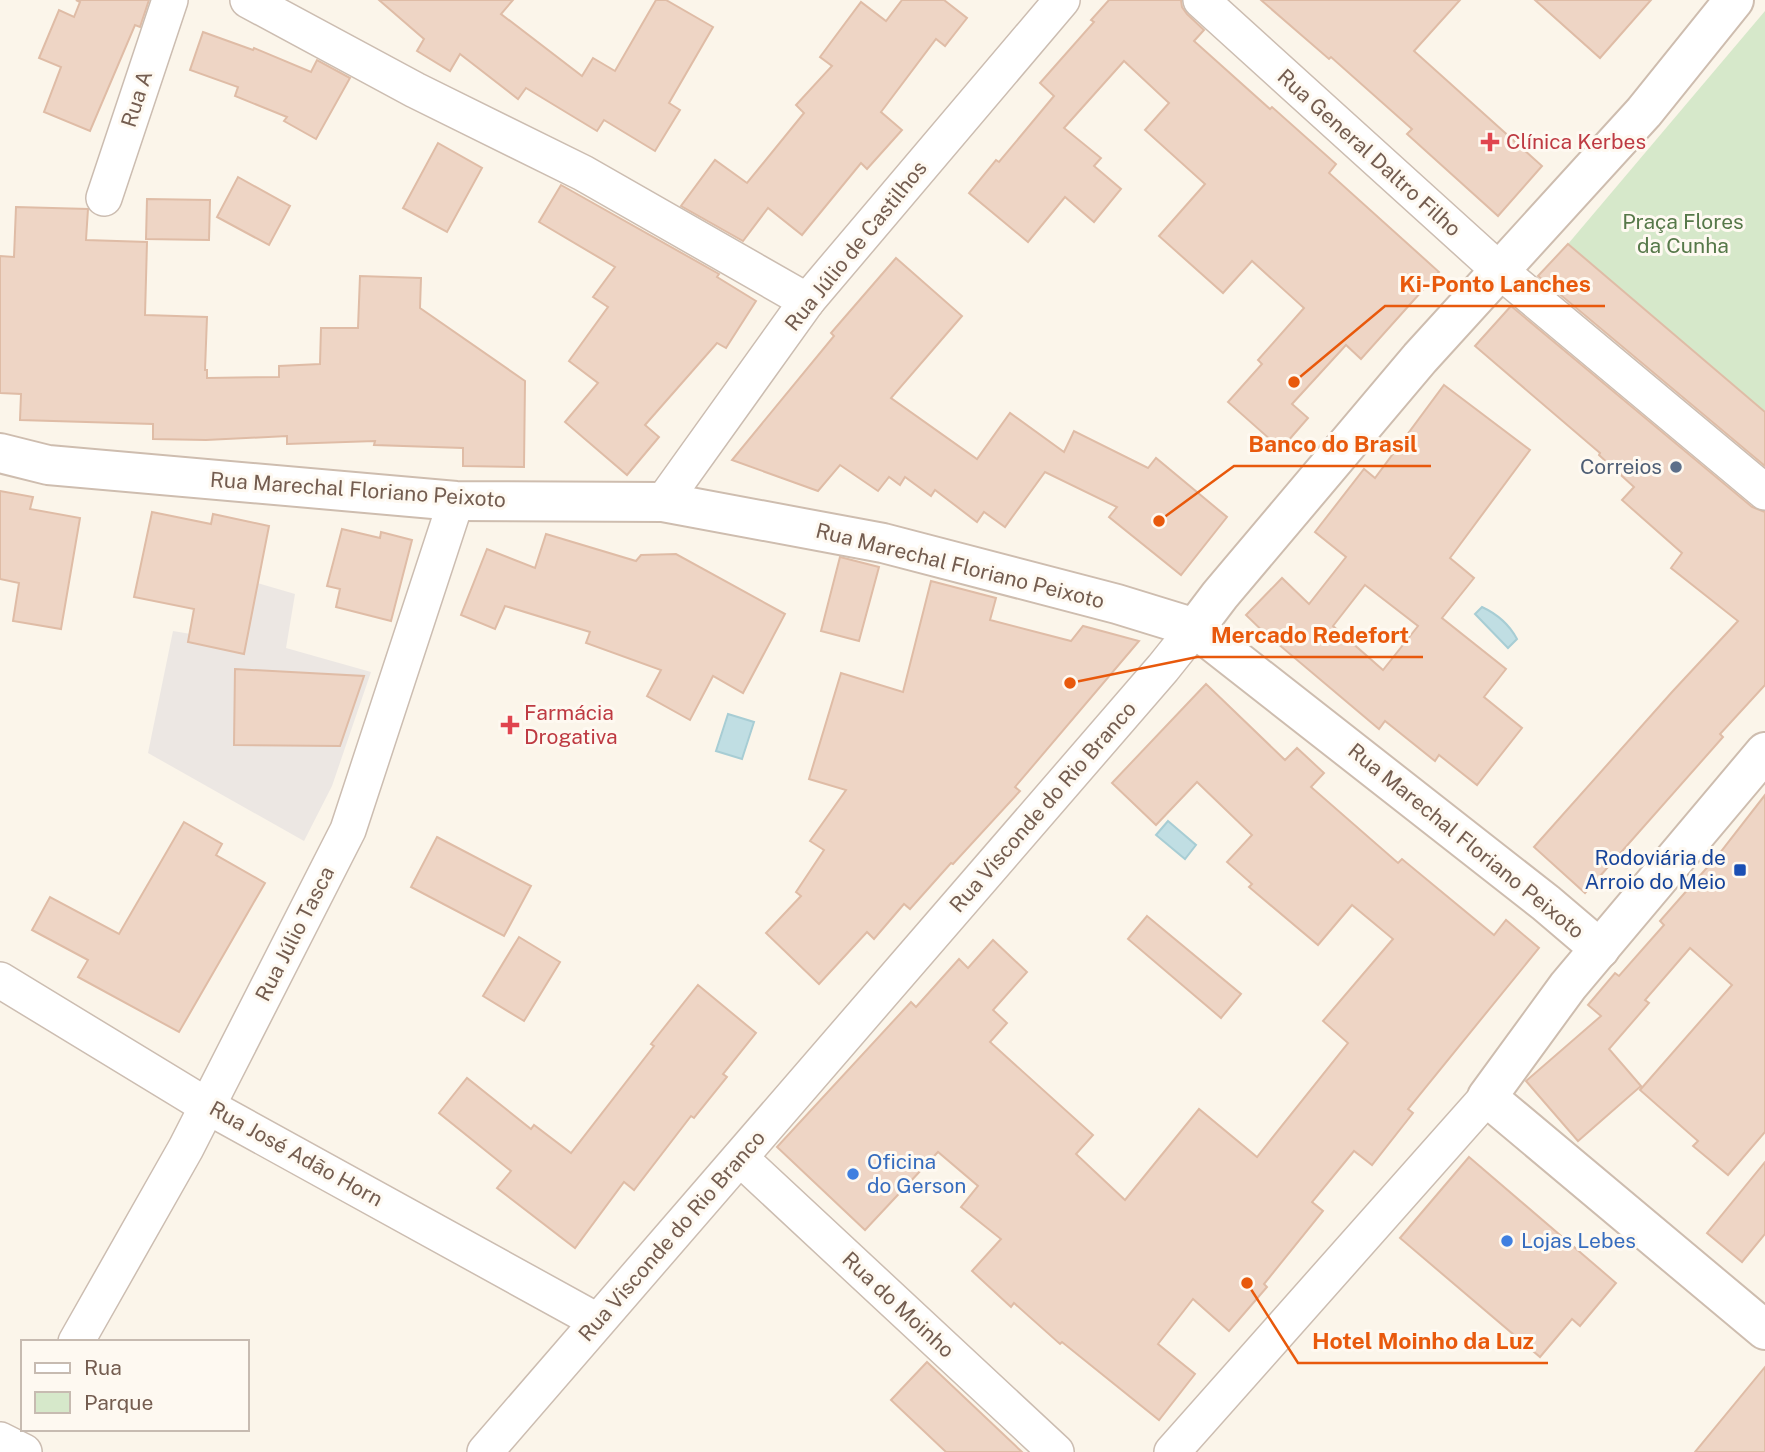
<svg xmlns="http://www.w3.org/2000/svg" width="1765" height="1452" viewBox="0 0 1765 1452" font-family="'Public Sans',sans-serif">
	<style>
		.industrial { fill: #ece7e3 }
		.green { fill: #d6e8ca }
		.water { fill: #c0dee3; stroke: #a7cdd4; stroke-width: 2 }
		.building { fill: #eed5c5; stroke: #dfbca6; stroke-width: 2; fill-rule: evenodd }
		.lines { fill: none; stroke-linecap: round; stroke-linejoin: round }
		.street-casing { stroke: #ccbdb1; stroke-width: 38 }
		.secondary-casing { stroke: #cebdaf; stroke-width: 42 }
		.street { stroke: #fff; stroke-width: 35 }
		.secondary { stroke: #fff; stroke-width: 38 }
		.health-dot { fill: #e0444e; stroke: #fef9f1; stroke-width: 2.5 }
		.service-dot { fill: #5c6f8a; stroke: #fef9f1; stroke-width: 2.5 }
		.transit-dot { fill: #1a4fb4; stroke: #fef9f1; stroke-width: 2.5 }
		.shop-dot { fill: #3f7fe0; stroke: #fef9f1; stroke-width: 2.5 }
		.labels { text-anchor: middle; stroke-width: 6; stroke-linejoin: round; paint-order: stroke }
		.street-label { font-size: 21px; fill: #745d50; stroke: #fef9f1 }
		.health-label { font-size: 21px; fill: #be3a42; stroke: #fef9f1; text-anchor: start }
		.park-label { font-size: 21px; fill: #567849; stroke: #fef9f1 }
		.service-label { font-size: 21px; fill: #4e5e75; stroke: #fef9f1; text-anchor: end }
		.transit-label { font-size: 21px; fill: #164399; stroke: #fef9f1; text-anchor: end }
		.shop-label { font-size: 21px; fill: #366cbe; stroke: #fef9f1; text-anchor: start }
		.leader { fill: none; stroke: #e8590c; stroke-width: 2.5 }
		.callout-dot { fill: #e8590c; stroke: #fef9f1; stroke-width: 2.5 }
		.callout-label { font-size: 23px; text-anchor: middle; font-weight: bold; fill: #e8590c; stroke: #fef9f1; stroke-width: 6; stroke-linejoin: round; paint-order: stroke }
	</style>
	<rect width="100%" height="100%" fill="#fbf5ea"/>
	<path class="industrial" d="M251,581L295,594L286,648L371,672L332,786L304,841L148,753L173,631L238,642Z"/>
	<path class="green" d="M1765,11V412L1568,244Z"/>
	<g class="water">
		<path d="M1482,607C1497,614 1509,624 1517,639L1508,648L1475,614Z"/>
		<path d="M728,714L754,722L742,759L716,751Z"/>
		<path d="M1168,821L1196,845L1185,859L1156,835Z"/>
	</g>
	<g class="building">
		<path d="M76,0H149L140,27L135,25L90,131L44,112L61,67L39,58L59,10L74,17L80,2Z"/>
		<path d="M379,0H513L501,14L582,76L593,58L615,71L656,0H666L713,27L669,103L680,110L655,151L604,120L597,131L526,88L518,99L460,54L450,71L417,51L424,39Z"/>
		<path d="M902,0H944L967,18L945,46L936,39L881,112L902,130L867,169L861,163L802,235L768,208L743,241L681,206L715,160L747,183L804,113L796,105L832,66L820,57L861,2L886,21Z"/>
		<path d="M1109,0H1181L1182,7L1187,14L1204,30L1194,41L1270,109L1272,107L1336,164L1329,173L1439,272L1361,359L1346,345L1292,404L1308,418L1281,449L1228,402L1262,364L1258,360L1304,308L1252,261L1223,293L1159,236L1205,184L1145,130L1169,103L1124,61L1064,128L1101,158L1094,166L1121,189L1094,222L1065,197L1028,242L969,193L996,160L999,162L1054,96L1040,83L1094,22L1091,20Z"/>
		<path d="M1261,0H1460L1414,51L1542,166L1498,216L1407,134L1412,129L1331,57L1329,59Z"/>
		<path d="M1535,0H1651L1600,58Z"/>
		<path d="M203,32L253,50L254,48L311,72L317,60L350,78L316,139L284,121L287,117L235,96L238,87L190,70Z"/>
		<path d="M438,143L482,168L447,232L403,208Z"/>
		<path d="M238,177L290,206L269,245L217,217Z"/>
		<path d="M561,185L719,274L717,277L756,301L726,348L717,343L645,425L659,437L627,475L565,422L598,383L569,361L608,307L593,297L615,267L539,222Z"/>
		<path d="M147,199L210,200L209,240L146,239Z"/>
		<path d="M16,207L88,209L86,240L147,242L145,315L207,317L205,370H207V378L279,377V366L320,364L321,328H358L360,276L421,278L420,308L525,381L524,467L463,466V448L374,445L375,441L287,444V436L206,440L153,439V424L20,420L21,394L0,393V256L14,257Z"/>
		<path d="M1568,244L1765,412V466L1538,276Z"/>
		<path d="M896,258L962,316L891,398L977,459L1010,413L1064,452L1074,431L1148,468L1156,458L1227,517L1181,575L1109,517L1117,507L1045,472L1005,527L984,512L977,522L935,490L931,496L905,477L900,485L889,477L878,491L840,465L818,491L732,460L834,336L831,333Z"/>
		<path d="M1511,306L1752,507L1765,512V685L1720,734L1723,737L1585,893L1534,847L1672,692L1738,621L1671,568L1682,553L1622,500L1634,487L1599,455L1600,453L1475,346Z"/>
		<path d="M1444,385L1530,450L1450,558L1474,578L1442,618L1506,669L1484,697L1522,728L1477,785L1439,755L1435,761L1385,721L1379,729L1277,643L1276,644L1246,615L1282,578L1309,604L1346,557L1315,532L1364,469L1375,478ZM1365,585L1418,626L1383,670L1333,626Z"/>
		<path d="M0,491L33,497L30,509L80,518L61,629L13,621L19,583L0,579Z"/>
		<path d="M152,512L211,524L213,514L269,526L244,654L188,642L194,609L134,597Z"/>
		<path d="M342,529L380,538L381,532L412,540L391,621L336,607L340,589L327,586Z"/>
		<path d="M546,534L636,561L641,555L676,554L785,614L743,693L713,676L690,720L647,696L661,670L586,643L590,632L505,606L495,629L461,615L487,549L535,568Z"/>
		<path d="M840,557L879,567L859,641L821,631Z"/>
		<path d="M931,581L996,598L990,620L1071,641L1083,626L1139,641L1015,787L1020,791L953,864L951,863L910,909L904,904L874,939L867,932L819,984L766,933L801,896L796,892L824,850L810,841L846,790L809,779L841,673L903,692Z"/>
		<path d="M235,669L364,676L340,746L234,745Z"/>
		<path d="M1206,684L1285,760L1297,748L1324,773L1311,787L1398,863L1402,859L1494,935L1506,920L1539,948L1408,1109L1413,1113L1372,1165L1354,1151L1312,1202L1323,1211L1264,1284L1267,1287L1229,1331L1193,1299L1158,1344L1195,1374L1159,1420L1062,1342L1060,1344L1014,1303L1011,1307L972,1271L1001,1239L961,1207L978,1186L938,1152L865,1230L777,1147L911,1002L916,1007L959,959L968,968L993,940L1027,972L993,1010L1007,1023L990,1042L1093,1135L1076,1154L1125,1200L1199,1109L1257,1157L1348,1043L1323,1021L1393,939L1352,905L1318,945L1249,887L1252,884L1227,862L1252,835L1197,782L1156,825L1112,783Z"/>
		<path d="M1765,795V1132L1728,1175L1693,1146L1698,1141L1640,1090L1732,985L1690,948L1645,1000L1649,1003L1609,1049L1641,1086L1578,1141L1526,1081L1601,1016L1588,1005L1615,973L1619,976L1664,925L1660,921L1719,854Z"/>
		<path d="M184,822L222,844L216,855L265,883L179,1032L78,977L88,960L32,930L50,897L119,934Z"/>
		<path d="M437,837L531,886L504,936L411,887Z"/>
		<path d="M1147,916L1241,994L1221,1018L1128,939Z"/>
		<path d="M519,937L560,962L524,1021L483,996Z"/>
		<path d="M698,985L756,1033L723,1074L727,1077L694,1118L691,1116L634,1190L624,1182L575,1248L497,1188L511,1171L439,1113L467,1078L531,1129L534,1125L571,1153L654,1046L651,1044Z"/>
		<path d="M1469,1157L1616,1283L1580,1326L1572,1319L1540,1357L1400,1238Z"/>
		<path d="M1765,1162V1234L1742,1262L1707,1233Z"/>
		<path d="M927,1362L1022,1452H946L891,1400Z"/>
		<path d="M1765,1367V1452H1695Z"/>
	</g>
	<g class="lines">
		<g class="street-casing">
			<g id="street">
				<path d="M248,0L415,90L583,173L807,301"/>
				<path d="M1201,0L1499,270L1765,492"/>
				<path d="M104,198L170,0"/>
				<path d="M663,502L807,301L1062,0"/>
				<path d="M0,980L207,1106L597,1321"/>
				<path d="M740,1158L1056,1452"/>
				<path d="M76,1342L186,1148L348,830L456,501"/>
				<path d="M0,1440L24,1452"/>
				<path d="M485,1452L1163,668L1195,628"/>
				<path d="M1172,1452L1487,1097"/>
			</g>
		</g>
		<g class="secondary-casing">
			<g id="secondary">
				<path d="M0,453L48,465L456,501L663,502L883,543L1117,604L1195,628L1546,903L1600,949"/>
				<path d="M1195,628L1220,595L1420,358L1644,112L1734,0"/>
				<path d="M1765,752L1568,986L1487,1097L1765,1330"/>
			</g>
		</g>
		<use href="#street" class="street"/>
		<use href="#secondary" class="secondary"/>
	</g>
	<g class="health-dot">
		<path d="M1486.5 131.5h7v7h7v7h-7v7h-7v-7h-7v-7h7z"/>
		<path d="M506.5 714.5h7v7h7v7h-7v7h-7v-7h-7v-7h7z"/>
	</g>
	<circle class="service-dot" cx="1676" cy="467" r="7"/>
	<rect class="transit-dot" x="1733" y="863" width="14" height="14" rx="3.5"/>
	<g class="shop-dot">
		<circle cx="853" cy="1174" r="7"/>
		<circle cx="1507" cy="1241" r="7"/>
	</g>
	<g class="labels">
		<g class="street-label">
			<text transform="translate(137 99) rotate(-72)" y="7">Rua A</text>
			<text transform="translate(1369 153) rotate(42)" y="7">Rua General Daltro Filho</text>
			<text transform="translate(856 246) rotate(-51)" y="7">Rua Júlio de Castilhos</text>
			<text transform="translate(358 490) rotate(4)" y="7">Rua Marechal Floriano Peixoto</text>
			<text transform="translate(960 566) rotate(14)" y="7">Rua Marechal Floriano Peixoto</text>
			<text transform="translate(1043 807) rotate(-49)" y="7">Rua Visconde do Rio Branco</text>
			<text transform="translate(1466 841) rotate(39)" y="7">Rua Marechal Floriano Peixoto</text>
			<text transform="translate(295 934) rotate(-63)" y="7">Rua Júlio Tasca</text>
			<text transform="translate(296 1154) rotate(29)" y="7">Rua José Adão Horn</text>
			<text transform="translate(672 1236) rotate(-49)" y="7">Rua Visconde do Rio Branco</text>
			<text transform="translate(898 1305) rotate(43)" y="7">Rua do Moinho</text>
		</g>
		<g class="health-label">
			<text x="1506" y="149">Clínica Kerbes</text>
			<text x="524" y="720">Farmácia<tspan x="524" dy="24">Drogativa</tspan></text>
		</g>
		<g class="park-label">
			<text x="1683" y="229">Praça Flores<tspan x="1683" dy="24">da Cunha</tspan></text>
		</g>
		<g class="service-label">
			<text x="1662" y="474">Correios</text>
		</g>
		<g class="transit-label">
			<text x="1726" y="865">Rodoviária de<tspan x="1726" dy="24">Arroio do Meio</tspan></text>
		</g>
		<g class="shop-label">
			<text x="867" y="1169">Oficina<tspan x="867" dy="24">do Gerson</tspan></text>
			<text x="1521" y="1248">Lojas Lebes</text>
		</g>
	</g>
	<path class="leader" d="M1294 382L1385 306H1605M1159 521L1234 466H1431M1070 683L1197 657H1423M1247 1283L1298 1363H1548"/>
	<g class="callout-dot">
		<circle cx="1294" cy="382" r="7"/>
		<circle cx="1159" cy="521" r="7"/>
		<circle cx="1070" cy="683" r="7"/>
		<circle cx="1247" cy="1283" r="7"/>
	</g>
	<g class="callout-label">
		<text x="1495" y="292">Ki-Ponto Lanches</text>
		<text x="1333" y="452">Banco do Brasil</text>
		<text x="1310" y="643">Mercado Redefort</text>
		<text x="1423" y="1349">Hotel Moinho da Luz</text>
	</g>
	<rect x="21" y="1340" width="228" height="91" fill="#fef9f1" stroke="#c7bbb1" stroke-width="2"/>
	<rect x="35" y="1363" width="35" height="10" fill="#ffffff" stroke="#c7bbb1" stroke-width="2"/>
	<text x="84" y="1375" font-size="21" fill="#745d50">Rua</text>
	<rect x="35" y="1392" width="35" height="21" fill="#d6e8ca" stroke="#c7bbb1" stroke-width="2"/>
	<text x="84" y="1410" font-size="21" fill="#745d50">Parque</text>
</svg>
